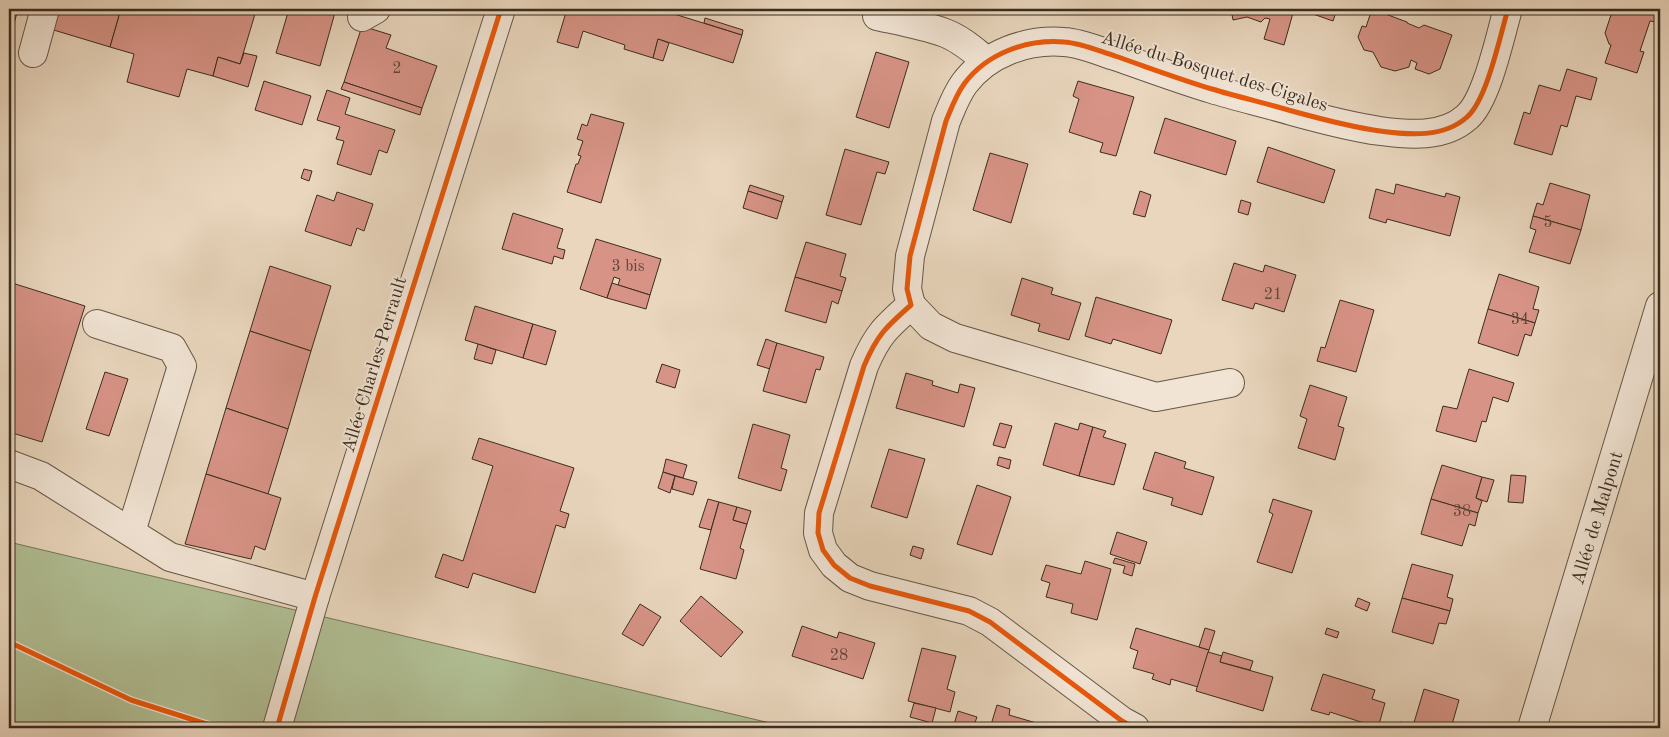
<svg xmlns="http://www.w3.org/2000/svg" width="1669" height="737" viewBox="0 0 1669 737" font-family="'Old Standard TT',serif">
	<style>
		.green { fill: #b1bf94; stroke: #76765a }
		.building { fill: #d79386; stroke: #3b2d1f }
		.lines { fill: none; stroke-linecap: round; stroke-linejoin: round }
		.minor-casing { stroke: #665746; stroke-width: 30 }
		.minor { stroke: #f1e4d4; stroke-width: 28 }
		.cycleway-casing { stroke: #f1e4d4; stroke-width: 8 }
		.cycleway { stroke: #e8590c; stroke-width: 5 }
		.labels { text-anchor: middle; stroke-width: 4; stroke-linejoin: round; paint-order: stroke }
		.number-label { font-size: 16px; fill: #624639 }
		.street-label { font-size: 19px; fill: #3b2d1f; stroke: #f1e4d4 }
	</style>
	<rect width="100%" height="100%" fill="#e9d6bd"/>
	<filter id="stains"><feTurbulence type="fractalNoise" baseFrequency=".004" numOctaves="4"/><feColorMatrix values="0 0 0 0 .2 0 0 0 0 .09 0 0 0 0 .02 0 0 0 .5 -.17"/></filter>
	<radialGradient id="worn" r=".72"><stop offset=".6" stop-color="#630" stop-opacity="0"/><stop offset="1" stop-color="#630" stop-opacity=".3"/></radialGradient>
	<path class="green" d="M9,542L791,728H9Z"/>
	<g class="building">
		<path d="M9,9H18L11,35L9,34Z"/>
		<path d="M53,9H121L110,47L47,28Z"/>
		<path d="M121,9H238L255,14L240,64L218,57L213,76L187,69L179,97L127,82L134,54L110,47Z"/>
		<path d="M289,9H336L320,66L276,53Z"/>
		<path d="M567,9H658L742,35L733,63L658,39L653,58L624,49L625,45L583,31L578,48L557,42Z"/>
		<path d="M1231,9H1290L1289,12L1293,13L1284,45L1264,39L1270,19L1265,18L1261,22L1247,17L1233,20Z"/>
		<path d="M1315,9H1337L1333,21L1313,14Z"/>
		<path d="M1372,9L1407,22V23L1419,28L1424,25L1452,35L1440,69L1429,74L1415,69L1417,63L1411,60L1409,67L1395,71L1381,67L1373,52L1364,50L1358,37L1362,26L1366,27Z"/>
		<path d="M1613,9H1660L1656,22L1650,21L1640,51L1644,52L1637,73L1605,63L1611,45L1609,44L1605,33Z"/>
		<path d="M705,18L743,30L742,35L704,23Z"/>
		<path d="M362,26L391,35L386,48L437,66L422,108L344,82Z"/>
		<path d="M658,39L669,43L663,61L653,58Z"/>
		<path d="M876,52L909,62L889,128L856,117Z"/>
		<path d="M244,53L257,56L248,87L213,76L218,57L240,64Z"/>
		<path d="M1567,69L1597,78L1591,100L1576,96L1567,127L1561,125L1552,155L1514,144L1524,112L1530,114L1539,85L1560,91Z"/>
		<path d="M264,81L311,96L302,125L255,110Z"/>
		<path d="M1078,81L1134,97L1116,156L1100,152L1103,143L1069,132L1079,99L1073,96Z"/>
		<path d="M344,82L422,108L420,115L341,89Z"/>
		<path d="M327,90L350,98L345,114L395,130L387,153L379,150L371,175L337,164L344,141L336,139L340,127L317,120Z"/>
		<path d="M591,114L624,123L601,203L567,192L576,164H578L581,156L578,155L583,141L577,139L582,124L587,126Z"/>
		<path d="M1165,118L1236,141L1226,175L1154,153Z"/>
		<path d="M1268,147L1335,170L1324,203L1257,182Z"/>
		<path d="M845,149L889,162L885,174L877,172L861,225L826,215Z"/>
		<path d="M990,153L1028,164L1011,223L973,210Z"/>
		<path d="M304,169L312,171L309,181L301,178Z"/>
		<path d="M1550,183L1590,195L1581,230L1533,216L1537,203L1543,205Z"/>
		<path d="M1396,184L1445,197L1446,193L1460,197L1450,236L1387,219L1386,223L1369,218L1376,189L1394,194Z"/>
		<path d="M750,185L784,196L782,202L748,191Z"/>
		<path d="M748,191L782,202L777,219L743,208Z"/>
		<path d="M1140,191L1151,195L1145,217L1133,214Z"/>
		<path d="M337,192L373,204L364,231L357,228L351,246L305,231L317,195L334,201Z"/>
		<path d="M1241,200L1251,203L1248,215L1238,212Z"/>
		<path d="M513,213L563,229L557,248L565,250L563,259L554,256L552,264L502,249Z"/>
		<path d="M1533,216L1581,230L1570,264L1529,252L1536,230L1530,228Z"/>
		<path d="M596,239L661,259L650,295L618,285L620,279L614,277L607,298L580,289Z"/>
		<path d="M806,242L846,254L840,276L846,278L842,291L795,277Z"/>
		<path d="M1234,263L1263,272L1265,265L1296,275L1284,312L1255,303L1253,309L1222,300Z"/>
		<path d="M270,266L331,286L311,351L250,331Z"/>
		<path d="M1499,274L1539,287L1533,309L1539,310L1535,323L1488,309Z"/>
		<path d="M795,277L842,291L838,304L832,301L826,323L785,311Z"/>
		<path d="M1022,278L1053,288L1051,294L1081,303L1069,340L1038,331L1040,324L1011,315Z"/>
		<path d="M9,282L85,306L42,442L9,432Z"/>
		<path d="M612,283L650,295L646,309L607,298Z"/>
		<path d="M1096,297L1172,320L1161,354L1113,339L1111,344L1085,336Z"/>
		<path d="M1340,300L1374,310L1356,372L1317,361L1321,347L1325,348Z"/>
		<path d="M475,306L533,324L523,358L465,340Z"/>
		<path d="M1488,309L1535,323L1531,336L1525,334L1518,356L1478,343Z"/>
		<path d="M533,324L556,331L546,365L523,358Z"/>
		<path d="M250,331L311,351L288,429L226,408Z"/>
		<path d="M766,339L777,343L770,369L757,365Z"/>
		<path d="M777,343L824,357L820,370L816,369L806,403L763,391Z"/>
		<path d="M478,344L496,350L492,364L474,359Z"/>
		<path d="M662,364L680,370L675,388L656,382Z"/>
		<path d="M1469,369L1514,383L1508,402L1493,397L1486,422L1482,421L1476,442L1436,431L1443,406L1457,409Z"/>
		<path d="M105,372L128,379L109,436L86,429Z"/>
		<path d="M906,373L933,381L932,385L958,393L960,384L975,388L964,427L896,408Z"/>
		<path d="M1310,385L1347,397L1338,426L1344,428L1335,460L1298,448L1307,419L1300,416Z"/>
		<path d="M226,408L288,429L268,494L206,474Z"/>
		<path d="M1000,423L1012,426L1005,448L993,445Z"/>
		<path d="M1055,423L1078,430L1080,423L1093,427L1079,476L1043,465Z"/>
		<path d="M753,424L790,435L781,468L787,470L781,491L738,478Z"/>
		<path d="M1093,427L1106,431L1103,437L1126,444L1114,485L1079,476Z"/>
		<path d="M479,438L574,468L560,511L569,514L565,528L556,525L535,593L473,573L468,588L435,577L443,554L463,561L493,466L472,459Z"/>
		<path d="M889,449L925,459L907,518L871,507Z"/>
		<path d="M1155,452L1186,462L1184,468L1214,477L1202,515L1171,505L1173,498L1143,489Z"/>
		<path d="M999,457L1011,460L1009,469L997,465Z"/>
		<path d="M666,459L687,465L683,478L663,472Z"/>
		<path d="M1442,465L1482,477L1476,498L1482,501L1478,513L1431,499Z"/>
		<path d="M663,472L675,476L670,493L658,488Z"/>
		<path d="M206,474L281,498L265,550L255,546L251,559L185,544Z"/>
		<path d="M1511,475L1526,476L1523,503L1508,502Z"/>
		<path d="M675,476L697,482L693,495L672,489Z"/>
		<path d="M1482,477L1494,480L1487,502L1476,498Z"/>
		<path d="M977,485L1011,497L992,555L957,544Z"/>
		<path d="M708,499L719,502L711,530L699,527Z"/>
		<path d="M1273,499L1312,511L1292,573L1257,562L1273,514L1269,512Z"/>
		<path d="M1431,499L1478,513L1475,526L1469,524L1462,546L1421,534Z"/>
		<path d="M719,502L737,507L733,520L747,524L740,548L744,550L736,579L700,569Z"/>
		<path d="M737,507L751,511L747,524L733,520Z"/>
		<path d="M1117,532L1147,542L1140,564L1110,554Z"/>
		<path d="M913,546L924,549L921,559L910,555Z"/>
		<path d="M1115,558L1135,564L1132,576L1123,573L1125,566L1113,563Z"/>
		<path d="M1085,561L1111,569L1097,620L1071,613L1073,604L1046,597L1050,583L1041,580L1046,565L1081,574Z"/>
		<path d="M1412,564L1453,575L1447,597L1453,599L1450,611L1402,598Z"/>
		<path d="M701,596L743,632L721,657L680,621Z"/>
		<path d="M1358,598L1370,603L1367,611L1355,606Z"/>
		<path d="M1402,598L1450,611L1446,624L1439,623L1433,644L1392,632Z"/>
		<path d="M640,604L661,617L643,646L622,634Z"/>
		<path d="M802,626L837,638L839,632L875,643L863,679L792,656Z"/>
		<path d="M1136,628L1209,650L1198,687L1171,679L1170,685L1152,679L1154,674L1133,668L1138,651L1130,648Z"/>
		<path d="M1205,628L1215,631L1209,650L1199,647Z"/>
		<path d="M1327,628L1339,632L1337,638L1325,634Z"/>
		<path d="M922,648L956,656L947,689L955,692L950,712L908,701Z"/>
		<path d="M1208,652L1222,656L1220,662L1273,677L1263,711L1196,691Z"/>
		<path d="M1223,652L1253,661L1250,670L1220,662Z"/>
		<path d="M1323,674L1375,690L1372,699L1385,703L1378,728H1363L1364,723L1330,712L1329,715L1311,710Z"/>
		<path d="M1424,689L1459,700L1451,728H1398L1400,722L1413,726Z"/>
		<path d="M914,703L936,708L932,723L910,717Z"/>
		<path d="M997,705L1010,709L1009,715L1050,727V728H990Z"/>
		<path d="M958,711L977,717L973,728H953Z"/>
	</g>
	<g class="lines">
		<g class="minor-casing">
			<g id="minor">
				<path d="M877,16C900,21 923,25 945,33C961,39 974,51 987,61"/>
				<path d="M362,17L376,9"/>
				<path d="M33,53L45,9"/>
				<path d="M911,305L931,326L955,338L1156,397L1230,383"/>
				<path d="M97,324L172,348L182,366L131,532"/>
				<path d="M9,464L41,476L170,557L315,597"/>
				<path d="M277,728L315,597L501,9"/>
				<path d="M1135,728L1122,721L990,622L969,611L870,586L850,578L834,565L823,550L818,533L819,513L864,366C877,335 886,327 911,305L907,289L910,256L946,121C951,109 956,95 964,84C987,53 1027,39 1064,42C1081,43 1099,51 1115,56C1147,67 1179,79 1212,89C1238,97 1265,103 1292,111C1321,119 1351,127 1380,131C1409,135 1444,138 1467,117C1487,100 1500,36 1508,9"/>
				<path id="s1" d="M1532,728L1660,306"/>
			</g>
		</g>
		<use href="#minor" class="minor"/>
		<g class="cycleway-casing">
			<g id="cycleway">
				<path d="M9,642L131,700L219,728"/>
				<path d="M277,728L315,597L501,9"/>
				<path d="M1135,728L1122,721L990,622L969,611L870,586L850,578L834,565L823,550L818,533L819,513L864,366C877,335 886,327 911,305L907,289L910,256L946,121C951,109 956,95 964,84C987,53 1027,39 1064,42C1081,43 1099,51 1115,56C1147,67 1179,79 1212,89C1238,97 1265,103 1292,111C1321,119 1351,127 1380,131C1409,135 1444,138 1467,117C1487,100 1500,36 1508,9"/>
			</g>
		</g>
		<use href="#cycleway" class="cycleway"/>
	</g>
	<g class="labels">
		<g class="number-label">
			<text x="397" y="73">2</text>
			<text x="1548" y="227">5</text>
			<text x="628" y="271">3 bis</text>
			<text x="1273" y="299">21</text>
			<text x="1520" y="324">34</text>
			<text x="1462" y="516">38</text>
			<text x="839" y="660">28</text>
		</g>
		<g class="street-label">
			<text transform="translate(1215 70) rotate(17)" y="7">Allée du Bosquet des Cigales</text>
			<text transform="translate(373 364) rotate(-73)" y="7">Allée Charles Perrault</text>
			<text dy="7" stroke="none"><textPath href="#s1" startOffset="220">Allée de Malpont</textPath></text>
		</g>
	</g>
	<rect width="1669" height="737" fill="none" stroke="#e9d6bd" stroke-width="30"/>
	<rect x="10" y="10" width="1649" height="717" fill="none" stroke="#3b2d1f" stroke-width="2.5"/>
	<rect x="15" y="15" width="1639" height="707" fill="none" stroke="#3b2d1f"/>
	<rect width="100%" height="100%" filter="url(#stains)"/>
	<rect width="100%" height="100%" fill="url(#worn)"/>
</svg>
